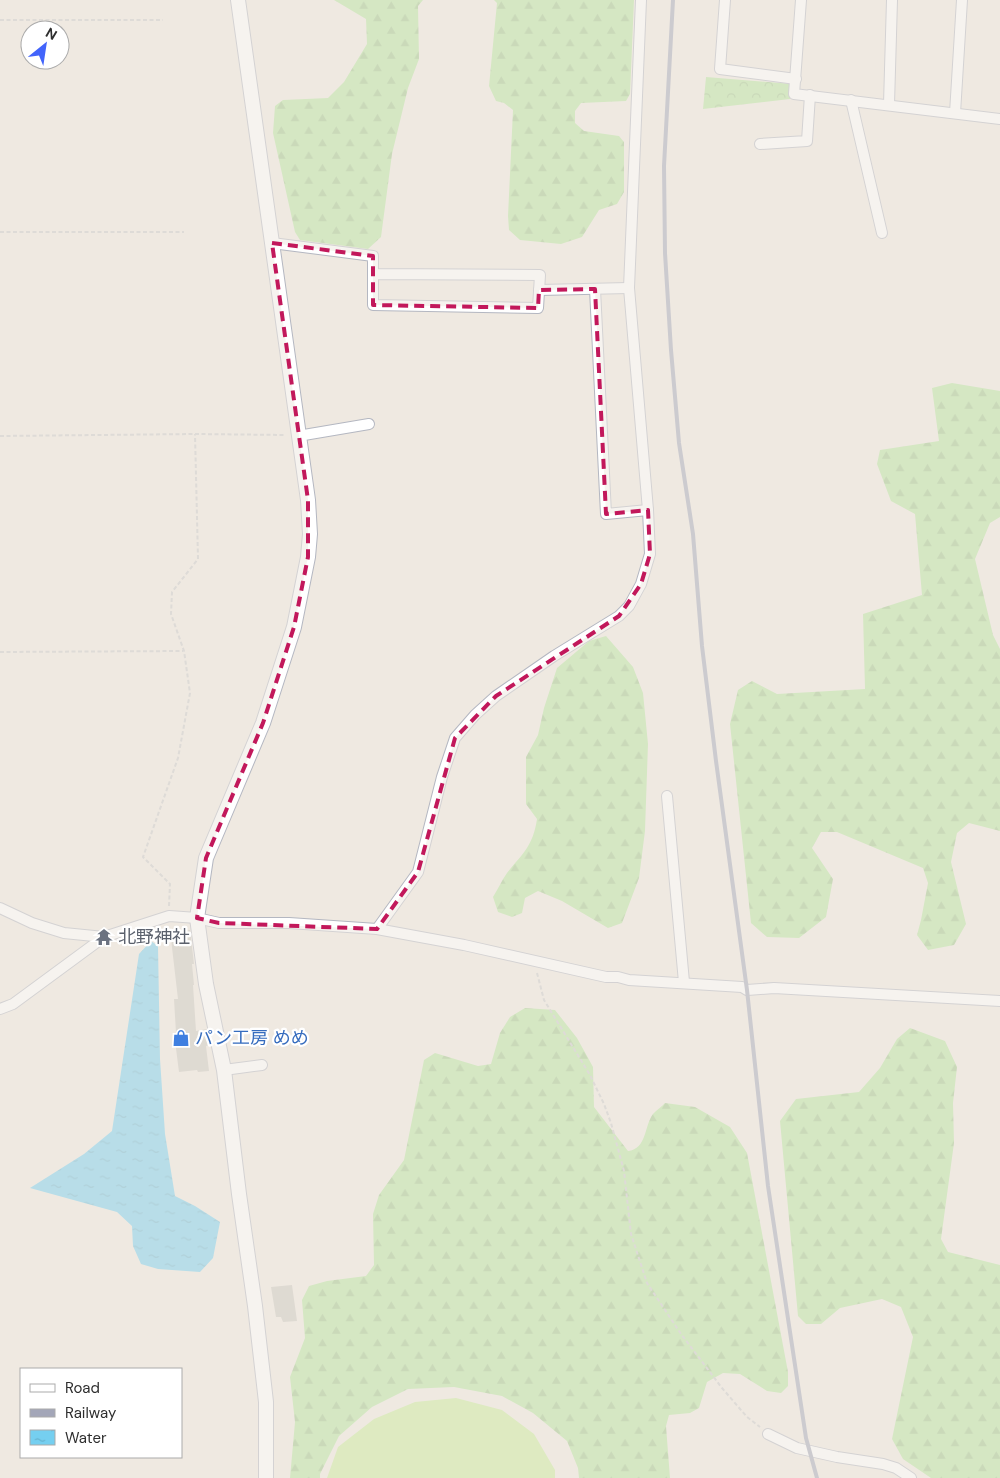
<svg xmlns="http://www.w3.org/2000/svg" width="1000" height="1478" viewBox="0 0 1000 1478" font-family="'DM Sans','Noto Sans JP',sans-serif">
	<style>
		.forest { fill: url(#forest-firs) }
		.park { fill: url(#park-crowns) }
		.pitch { fill: #c9ec9a }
		.water { fill: url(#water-ripples) }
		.building { fill: #cbc7bf }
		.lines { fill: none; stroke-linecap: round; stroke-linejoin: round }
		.street-casing { stroke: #b4b7c1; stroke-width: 12 }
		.secondary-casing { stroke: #b4b7c1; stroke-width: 16 }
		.path { stroke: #c9c9c9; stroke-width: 2; stroke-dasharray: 4 2.5; stroke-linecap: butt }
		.street { stroke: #fff; stroke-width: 10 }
		.secondary { stroke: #fff; stroke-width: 14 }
		.rail { stroke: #a3a6b8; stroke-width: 4 }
		.marked { fill: none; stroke: #c2185b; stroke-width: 4; stroke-dasharray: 10 6; stroke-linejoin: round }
		.labels { text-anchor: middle; stroke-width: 4.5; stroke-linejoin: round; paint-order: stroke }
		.worship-label { font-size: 18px; fill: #5b616d; stroke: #fff; text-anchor: start }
		.shop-label { font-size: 18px; fill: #366cbe; stroke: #fff; text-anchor: start }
	</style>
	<defs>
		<pattern id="forest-firs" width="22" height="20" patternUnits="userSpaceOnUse" patternTransform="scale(1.25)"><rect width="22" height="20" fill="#b6e59e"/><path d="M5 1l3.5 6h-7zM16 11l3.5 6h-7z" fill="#9dc588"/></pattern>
		<pattern id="park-crowns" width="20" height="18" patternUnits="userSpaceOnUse" patternTransform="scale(1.25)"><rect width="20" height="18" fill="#b6e59e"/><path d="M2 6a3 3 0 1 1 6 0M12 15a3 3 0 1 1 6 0" fill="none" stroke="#9dc588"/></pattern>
		<pattern id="water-ripples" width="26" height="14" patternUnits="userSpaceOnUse" patternTransform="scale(1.25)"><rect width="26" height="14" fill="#75cff0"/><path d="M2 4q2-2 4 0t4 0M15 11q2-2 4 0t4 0" fill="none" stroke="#66b2ce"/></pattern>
	</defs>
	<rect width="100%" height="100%" fill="#efe9e1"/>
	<g class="forest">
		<path d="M334,0H423L418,6L419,59L408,88L392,154L381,237L368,249L300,240L295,232L273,133L275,106L283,100L328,98L344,82L367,44L366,19Z"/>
		<path d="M494,0H634L630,94L626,101L581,103L575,111V123L584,131L619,136L624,142V192L617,204L599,210L582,237L561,244L520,240L509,230L508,216L513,110L504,103L496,101L489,86L497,3Z"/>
		<path d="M952,383L1000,391V517L990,523L975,559L993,635L1000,649V831L969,823L957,833L951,862L966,924L954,945L928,950L917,935L921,920L928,883L923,868L837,832H821L812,848L833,879L826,917L799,938L767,937L751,923L730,724L738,690L752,681L777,694L865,689L863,614L922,595L915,514L891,501L877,464L880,450L939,441L932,388Z"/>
		<path d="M606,636L633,667L643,693L648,744L645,831L639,878L622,923L608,928L562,901L538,891L525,898L522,913L512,917L498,912L493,897C498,889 502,880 507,873C523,853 533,846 537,819L526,804V757L538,735L544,708L557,668L589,641Z"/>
		<path d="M525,1008L555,1010L577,1038L593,1067L594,1107L628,1151C647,1149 644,1126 653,1114C656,1110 662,1107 665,1103L695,1107L730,1127L747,1153L788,1372V1386L781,1393L767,1391L740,1374L723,1373L707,1382L699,1408L690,1413L669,1415L666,1426L670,1478H579L578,1468L567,1441L533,1413L502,1396L454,1387L408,1389L372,1407L339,1436L320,1474V1478H290L295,1422L290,1377L305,1338L302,1300L309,1286L327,1281L366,1276L374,1265L373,1214L379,1195L404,1160L424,1060L435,1053L478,1066L491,1064L500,1033L510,1017Z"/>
		<path d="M910,1028L945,1041L957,1067L953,1103L954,1143L941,1239L948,1252L1000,1265V1478H931L903,1459L892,1439L913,1337L901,1307L882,1299L840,1308L821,1324H806L798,1316L780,1121L796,1099L859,1092L880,1068L897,1039Z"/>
	</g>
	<path class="park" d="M706,77L793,84L790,99L703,109Z"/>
	<path class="pitch" d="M456,1398L502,1410L534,1434L555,1470V1478H327L338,1447L374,1419L415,1402Z"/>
	<path class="water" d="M151,941L158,946L160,1059L165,1134L175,1196L195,1206L220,1222L213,1258L200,1272L158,1269L141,1264L133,1246L132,1226L117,1212L30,1188L84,1154L112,1131L139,954Z"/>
	<g class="building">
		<path d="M190,930L194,964H192L194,985H193L196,1031L207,1029L209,1045L206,1046L209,1071L198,1072L197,1070L179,1072L174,1033H176L174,999H178L171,939L177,938L176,932Z"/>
		<path d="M292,1285L297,1321L283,1322L281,1317H276L271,1287Z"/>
	</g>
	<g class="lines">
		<g class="street-casing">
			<g id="street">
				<path d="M725,0L720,69L796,79"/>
				<path d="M801,0L794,94L1000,119"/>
				<path d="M851,100L882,233"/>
				<path d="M889,104L892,0"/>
				<path d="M955,113L962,0"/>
				<path d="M760,144L807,141L810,95"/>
				<path d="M272,243L373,256V274L540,275L538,308L373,305V274"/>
				<path d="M595,289L606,514L648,510"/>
				<path d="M539,290L629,288"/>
				<path d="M298,436L369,424"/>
				<path d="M667,796L684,982"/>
				<path d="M0,908L32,923L64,933L104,937L169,916L197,918L219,923H289L377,929L464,945L606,977H618L629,980L742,987L747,990L774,988L1000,1001"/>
				<path d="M377,929L418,872L442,777L455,738L475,715L496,696L554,656L619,616L629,606L641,584L650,554L648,510L629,288L641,0"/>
				<path d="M0,1009L13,1004L104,937"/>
				<path d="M224,1070L262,1065"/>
				<path d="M768,1434L797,1448L837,1457L883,1464L896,1468L911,1478"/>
			</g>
		</g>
		<g class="secondary-casing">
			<path id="secondary" d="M238,0L308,500L310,534L308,557L294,627L263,723L206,858L197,918L206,984L224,1070L239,1194L255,1306L266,1402V1478"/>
		</g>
		<g class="path">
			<path d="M0,20H163"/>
			<path d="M0,232H184"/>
			<path d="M0,436L195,434L285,435"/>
			<path d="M0,652L183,651"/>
			<path d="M169,906L170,884L143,857L178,758L190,693L184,651L171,614L172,592L198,559L195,434"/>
			<path d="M537,973L544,1000L590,1075L604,1104L611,1123L624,1171L631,1234L647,1283L681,1334L722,1388L747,1417L760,1427"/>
		</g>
		<use href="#street" class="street"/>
		<use href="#secondary" class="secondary"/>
		<path class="rail" d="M673,0L664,166L665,253L671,350L679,443L693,534L702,646L716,761L747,990L768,1186L806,1438L817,1478"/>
	</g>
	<path d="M0 0H1000V1478H0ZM272,243L373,256V305L538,308L539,290L595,289L606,514L648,510L650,554L641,584L619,616L496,696L455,738L418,872L377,929L219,923L197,918L206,858L263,723L294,627L308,557V500Z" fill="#efe9e1" fill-opacity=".55" fill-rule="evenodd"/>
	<path class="marked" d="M272,243L373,256V305L538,308L539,290L595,289L606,514L648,510L650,554L641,584L619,616L496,696L455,738L418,872L377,929L219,923L197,918L206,858L263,723L294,627L308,557V500Z"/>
	<defs>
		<g id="temple-bare" transform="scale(1.35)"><path d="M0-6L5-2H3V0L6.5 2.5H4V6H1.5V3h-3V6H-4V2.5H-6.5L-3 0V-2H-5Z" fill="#6b7280" stroke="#fff" stroke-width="2.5" paint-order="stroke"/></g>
		<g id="shop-bare" transform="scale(1.35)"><path d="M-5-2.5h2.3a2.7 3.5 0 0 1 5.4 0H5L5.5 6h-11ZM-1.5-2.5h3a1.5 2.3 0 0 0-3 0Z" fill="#3f7fe0" stroke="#fff" stroke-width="2.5" paint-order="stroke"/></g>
	</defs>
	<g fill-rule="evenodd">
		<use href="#temple-bare" x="104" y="937"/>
		<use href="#shop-bare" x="181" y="1038"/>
	</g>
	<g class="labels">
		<g class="worship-label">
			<text x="118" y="943">北野神社</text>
		</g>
		<g class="shop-label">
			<text x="195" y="1044">パン工房 めめ</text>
		</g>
	</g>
	<rect x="20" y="1368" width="162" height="90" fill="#ffffff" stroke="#ababab"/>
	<rect x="30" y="1384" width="25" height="8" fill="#ffffff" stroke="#ababab"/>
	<text x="65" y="1393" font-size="15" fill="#2e2e2e">Road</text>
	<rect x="30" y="1409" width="25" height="8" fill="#a3a6b8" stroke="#ababab"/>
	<text x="65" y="1418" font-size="15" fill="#2e2e2e">Railway</text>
	<rect x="30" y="1430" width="25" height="15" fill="url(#water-ripples)" stroke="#ababab"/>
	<text x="65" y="1443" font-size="15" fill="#2e2e2e">Water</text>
	<g transform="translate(45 45) rotate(30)"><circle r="24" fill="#ffffff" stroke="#ababab"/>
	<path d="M0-4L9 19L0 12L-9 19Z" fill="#4264fb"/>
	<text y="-8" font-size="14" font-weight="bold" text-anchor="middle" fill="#2e2e2e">N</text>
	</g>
</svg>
